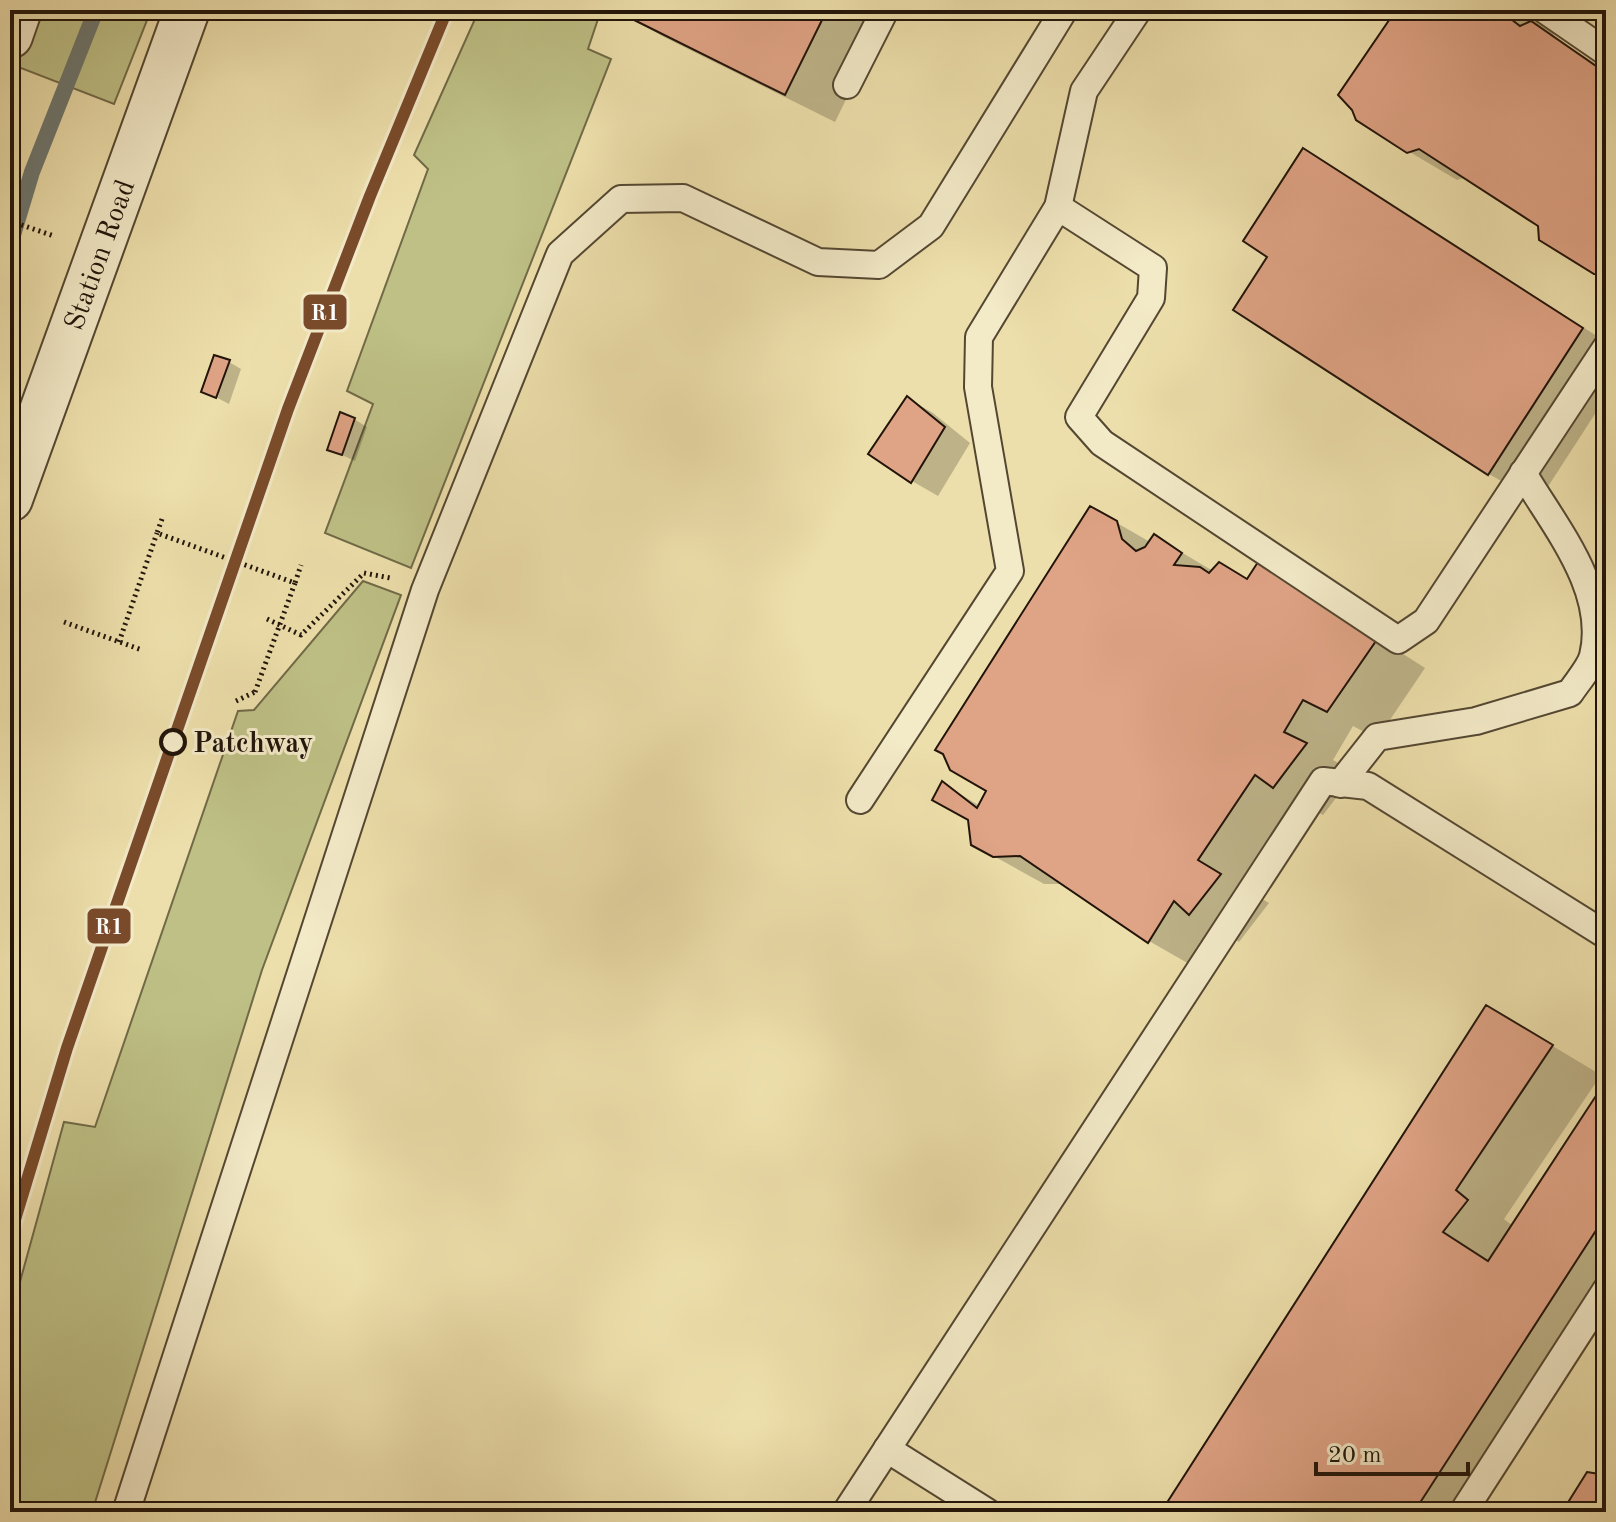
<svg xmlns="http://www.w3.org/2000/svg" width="1616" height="1522" viewBox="0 0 1616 1522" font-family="'Old Standard TT',serif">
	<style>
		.green { fill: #bec085; stroke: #706a48; stroke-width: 2 }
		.shadow { fill: #0003 }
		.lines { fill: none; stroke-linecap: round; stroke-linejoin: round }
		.stream { stroke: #6d7771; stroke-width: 16 }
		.building { fill: #dfa385; stroke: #21140a; stroke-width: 2 }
		.service-casing { stroke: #544732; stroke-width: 30 }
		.minor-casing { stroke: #544732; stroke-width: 48 }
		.path { stroke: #21140a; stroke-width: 5; stroke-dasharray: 2 4; stroke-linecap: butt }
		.service { stroke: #f3eac8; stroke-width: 26 }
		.minor { stroke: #f3eac8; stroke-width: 44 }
		.path-bridge { stroke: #21140a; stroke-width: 5; stroke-dasharray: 2 4; stroke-linecap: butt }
		.rail-1-casing { stroke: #f3eac8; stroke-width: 18 }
		.rail-1 { stroke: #7a4b2a; stroke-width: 12 }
		.stop-dot { fill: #f3eac8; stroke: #21140a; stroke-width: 4 }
		.labels { text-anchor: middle; stroke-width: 6; stroke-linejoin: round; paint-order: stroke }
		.street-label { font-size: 28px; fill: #21140a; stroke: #f3eac8 }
		.stop-label { font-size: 28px; font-weight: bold; fill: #21140a; stroke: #f3eac8; text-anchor: start }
		.line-badge { stroke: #f3eac8; stroke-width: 3 }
		.badge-label { font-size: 22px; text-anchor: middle; font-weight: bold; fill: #fff }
	</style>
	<rect width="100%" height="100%" fill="#eddfab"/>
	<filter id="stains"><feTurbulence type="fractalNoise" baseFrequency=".0025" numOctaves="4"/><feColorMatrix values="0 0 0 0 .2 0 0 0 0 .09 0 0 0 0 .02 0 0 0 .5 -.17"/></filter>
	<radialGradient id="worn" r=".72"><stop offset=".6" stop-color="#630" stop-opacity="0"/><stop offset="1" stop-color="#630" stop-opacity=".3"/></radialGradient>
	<g class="green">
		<path d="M32,10H151L114,104L13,65Z"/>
		<path d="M479,10H601L588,49L611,59L411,568L325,533L373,404L347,391L428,169L414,155Z"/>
		<path d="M363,581L401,595L262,970L92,1512H10V1318L64,1122L95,1127L238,711L254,710Z"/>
	</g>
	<g class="shadow">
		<path d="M617,10H890L835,122L662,36Z"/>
		<path d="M1399,10H1537L1551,20L1554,37L1606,70V279L1541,239L1540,225L1466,177L1457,180L1408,151Z"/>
		<path d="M1304,150L1352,178L1606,342V397L1538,502L1489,474L1236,310L1270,257Z"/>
		<path d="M229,362L241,369L229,404L204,391Z"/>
		<path d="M907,398L933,413L970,443L938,496L912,481Z"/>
		<path d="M354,419L367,427L355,461L329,449Z"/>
		<path d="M1091,508L1150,542L1154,536L1213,571L1308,593L1425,668L1377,739L1353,726L1333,760L1355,773L1323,815L1304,804L1246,889L1269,903L1239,942L1222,931L1198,969L1149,941L1064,884H1044L972,844L970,820L943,784L980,806L989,790Z"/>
		<path d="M1536,1036L1601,1075L1504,1219L1513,1226L1606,1085V1318L1481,1512H1163Z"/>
	</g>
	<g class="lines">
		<path class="stream" d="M10,245L32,172L96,10"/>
	</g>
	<g class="building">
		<path d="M614,10H827L785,95Z"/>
		<path d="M1396,10H1506L1507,16L1520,26L1531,21L1606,73V275L1594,274L1539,240L1538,226L1419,149L1407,153L1356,120L1352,110L1338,95Z"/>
		<path d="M1303,148L1583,328L1488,475L1233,310L1267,257L1243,241Z"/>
		<path d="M214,355L230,360L216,398L201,392Z"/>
		<path d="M907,396L945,427L911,483L868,454Z"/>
		<path d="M340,412L355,418L342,455L327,450Z"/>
		<path d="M1090,506L1117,521L1122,539L1136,551L1145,547L1154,534L1182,553L1174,565L1200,567L1209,573L1219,562L1247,579L1258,562L1378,638L1327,712L1303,700L1284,732L1307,743L1273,788L1255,775L1198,860L1221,874L1189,915L1174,901L1148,943L1020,856L993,857L971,845L968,820L932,800L942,781L977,808L986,791L950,770L943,754L935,750Z"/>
		<path d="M1486,1005L1553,1045L1456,1190L1468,1200L1443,1232L1488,1261L1605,1082L1606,1215L1414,1512H1161Z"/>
		<path d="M1587,1472L1606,1475V1512H1562Z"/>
	</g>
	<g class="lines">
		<g class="service-casing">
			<g id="service">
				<path d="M1545,10L1606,52"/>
				<path d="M847,85L885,10"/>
				<path d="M1058,207L1153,268L1151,298L1079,417L1102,443L1398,640L1426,621L1606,348"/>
				<path d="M1340,784L1377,737L1476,721L1570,693C1577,682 1590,668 1593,656C1609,590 1554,526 1523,473"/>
				<path d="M860,800L1010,571L978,387L979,337L1058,207L1084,91L1138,10"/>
				<path d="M887,1449L987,1512"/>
				<path d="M126,1512L425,590L560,254L621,199L683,198L818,262L879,265L931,226L1064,10"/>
				<path d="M846,1512L1323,781L1368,786L1606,935"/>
				<path d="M1463,1512L1606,1290"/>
			</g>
		</g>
		<g class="minor-casing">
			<g id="minor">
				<path d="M10,36L19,10"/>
				<path id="s1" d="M10,499L187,10"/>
			</g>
		</g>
		<g class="path">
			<path d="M10,221L54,236"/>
			<path d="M162,519L157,533L295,583L301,565"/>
			<path d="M267,619L301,635L364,573L390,578"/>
			<path d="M64,622L142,650"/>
			<path d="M119,642L157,533"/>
			<path d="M236,701L255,692"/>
		</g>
		<use href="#service" class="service"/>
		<use href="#minor" class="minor"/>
		<path class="path-bridge" d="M255,692L295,583"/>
		<g class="rail-1-casing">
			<path id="rail-1" d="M10,1236L67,1048L288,409L370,196L447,10"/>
		</g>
		<use href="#rail-1" class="rail-1"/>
	</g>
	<circle class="stop-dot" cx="173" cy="742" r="12"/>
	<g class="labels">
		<g class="street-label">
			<text dy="10" stroke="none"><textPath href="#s1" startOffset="260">Station Road</textPath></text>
		</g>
		<g class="stop-label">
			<text x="193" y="752">Patchway</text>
		</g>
	</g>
	<g class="line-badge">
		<rect x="302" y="293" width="46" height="38" rx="8" fill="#7a4b2a"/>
		<rect x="86" y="907" width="46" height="38" rx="8" fill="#7a4b2a"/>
	</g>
	<g class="badge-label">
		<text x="325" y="320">R1</text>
		<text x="109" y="934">R1</text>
	</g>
	<rect width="1616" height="1522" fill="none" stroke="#eddfab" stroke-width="40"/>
	<rect x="12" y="12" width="1592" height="1498" fill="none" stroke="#21140a" stroke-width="4"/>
	<rect x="20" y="20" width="1576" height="1482" fill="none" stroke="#21140a" stroke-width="2"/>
	<path d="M1316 1462v12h152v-12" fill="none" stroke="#21140a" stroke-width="4"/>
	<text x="1328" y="1462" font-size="24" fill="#21140a" stroke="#f3eac8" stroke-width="6" paint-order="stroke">20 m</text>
	<rect width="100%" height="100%" filter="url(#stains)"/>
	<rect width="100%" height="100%" fill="url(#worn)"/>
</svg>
